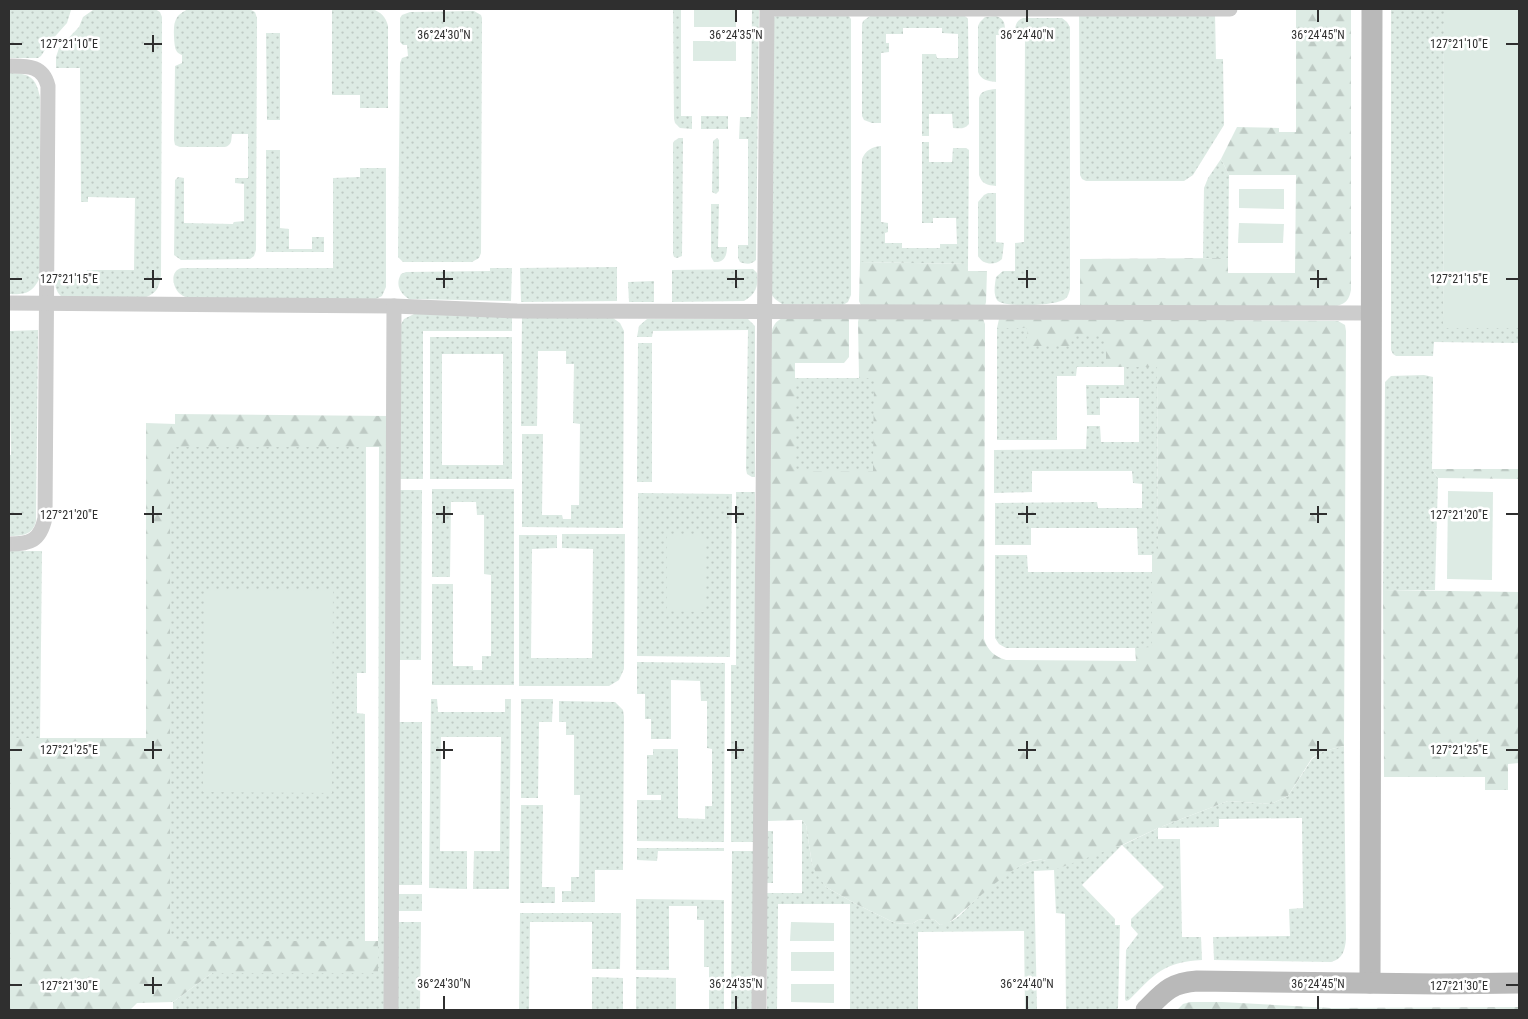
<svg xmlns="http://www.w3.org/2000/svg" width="1528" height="1019" viewBox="0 0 1528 1019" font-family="'Roboto Condensed',sans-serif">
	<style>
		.grass { fill: url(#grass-dots); fill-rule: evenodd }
		.forest { fill: url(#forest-firs) }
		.green { fill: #ddebe4 }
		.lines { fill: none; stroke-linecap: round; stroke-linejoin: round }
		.street { stroke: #ccc; stroke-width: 15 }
		.secondary { stroke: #b9b9b9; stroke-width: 21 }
		.ticks { fill: none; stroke: #2f2f2f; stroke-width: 2 }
		.ticks-label { font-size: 12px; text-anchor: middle; fill: #2f2f2f; stroke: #fff; stroke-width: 5; stroke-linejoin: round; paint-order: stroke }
	</style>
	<defs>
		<pattern id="grass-dots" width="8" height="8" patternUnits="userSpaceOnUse" patternTransform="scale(1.25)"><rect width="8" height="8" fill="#ddebe4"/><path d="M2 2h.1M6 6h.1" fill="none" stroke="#becac4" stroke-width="1.8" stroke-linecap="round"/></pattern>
		<pattern id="forest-firs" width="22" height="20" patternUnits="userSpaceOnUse" patternTransform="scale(1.25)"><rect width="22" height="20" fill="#ddebe4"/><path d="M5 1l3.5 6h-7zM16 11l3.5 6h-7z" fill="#becac4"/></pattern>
	</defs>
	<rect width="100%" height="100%" fill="#fff"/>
	<g class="grass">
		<path d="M9,9H71V10L67,23L50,42L41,56L38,58H9Z"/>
		<path d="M100,9H155L160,12L162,17L161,276C159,287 157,293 146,297H62C55,291 55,285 55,276H86L87,270H134L135,198L88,197V202H81L80,68H56V57L59,48L79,27L83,17L93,10Z"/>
		<path d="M189,9H249L255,12L257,18L256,250L254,256L250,259L181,260L174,255L175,180L178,177L184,178V223L233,224L234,222L244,221V184L235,183V178H248V134H232C231,141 232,145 225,147H180L175,145L174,140L175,66L182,63V55C180,54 177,53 176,50C174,47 173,26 175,22C177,15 183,11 189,9Z"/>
		<path d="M332,9H372C381,12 386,17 388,26V108H360V95H332Z"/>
		<path d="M673,9H681V116H692V129L680,128L675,123L674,119Z"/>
		<path d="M752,9H759L756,260C751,265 746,264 740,262L738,258V245H748V139H739L740,117H751Z"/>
		<path d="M1391,9H1444L1443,328H1519V343L1434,342L1433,356H1396L1393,354L1391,350Z"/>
		<path d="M474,11L481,15L482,18L481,253L479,258L472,262H403L398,257L400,63L402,58L408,56L407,45H403L400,42V18L402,15L410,12Z"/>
		<path d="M1079,14H1215L1216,59H1223L1224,125L1193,175L1184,181H1086L1082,179L1080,175Z"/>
		<path d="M776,15L849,16L851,19V295L848,302L843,305L782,304L775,299L771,294L772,20Z"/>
		<path d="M870,16H965L968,19L969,124C964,130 959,128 953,128L952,114H929V136H922V54H936L937,58H958V34L942,33V28H903V34H886V43H889V52L881,53V123H872L864,120L862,116V25L863,21Z"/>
		<path d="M996,16C1006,19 1005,26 1005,35H996V82C988,81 981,80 978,72V26L980,22L985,17Z"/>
		<path d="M1023,18H1062L1067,22L1070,27V289C1069,293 1068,297 1065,299C1056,306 1002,308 997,300C993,294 995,284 996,277L1003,271H1015V243L1024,242L1025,35H1015C1015,27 1015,21 1023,18Z"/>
		<path d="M266,33H280V120H267Z"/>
		<path d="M9,73C29,73 36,77 40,97V277C33,293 25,295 9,294V146L10,133L9,127Z"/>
		<path d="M996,89V186C987,185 982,184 979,175V98C981,90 988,90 996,89Z"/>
		<rect x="701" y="116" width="27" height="13"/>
		<path d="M679,138H683L682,256L677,258L674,257L673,254V144L674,141Z"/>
		<path d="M717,138L719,140V191L716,194L712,192L713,141Z"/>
		<path d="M922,142H929V162H952L953,148H966L969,150L968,264L860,262L862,159C865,151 873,146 881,146V222L888,223V232L885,233V243H902V248H940V244H957L956,218H933V223H922Z"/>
		<path d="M266,150H280V228L289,229V249H312V237H324V252H266Z"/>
		<path d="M1221,159L1229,175L1228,258H1203L1204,188L1208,178Z"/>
		<path d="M360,168H386V287L382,296L376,299H195C189,298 183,297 179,293C172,286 170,270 182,268H333V178L360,177Z"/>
		<path d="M988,193H996V242L1004,243L1002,259C995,266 983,265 978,256V202L984,195Z"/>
		<path d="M711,204H719L718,247H727C727,256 724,263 714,262L711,257Z"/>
		<path d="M617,267V301L521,302L520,268Z"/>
		<path d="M490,268H512L511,301L409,299C400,293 395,285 401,274L406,272L490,271Z"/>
		<path d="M753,269L757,273C759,286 755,295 744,301L672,302V270Z"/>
		<path d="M654,281V302H629L628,282Z"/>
		<path d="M416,313H512V331H423V479H400V326L404,319Z"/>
		<path d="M522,314L613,318L620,323L624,331L623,528L522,527V434H543L542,515H562L563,519H571V505H579L580,424L573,423L574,364H566V351H538L537,426H521Z"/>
		<path d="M647,319H748L755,326V477H752L747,474L746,469L748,330L653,331L652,337H637L639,326Z"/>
		<path d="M997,328H1027V346H1071V334H1106V367H1077L1076,376H1057V440H997Z"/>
		<path d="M38,330L36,521C33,535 22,536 9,536V455H11L9,331Z"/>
		<path d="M430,337H512V479H430ZM442,354H503V465H442Z"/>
		<path d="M638,343H652V482H637Z"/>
		<path d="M1157,366L1158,555H1138L1137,528H1031V545H995V503L1097,502L1098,508H1142V484L1133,483L1132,471H1032V492L994,493V450L1086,449L1087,426H1100L1101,442H1139V398H1100V415H1087L1086,385H1124V367Z"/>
		<path d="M1424,375L1433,377L1432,469L1438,478L1435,590H1383L1385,382L1391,376Z"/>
		<rect x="795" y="378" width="79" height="93"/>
		<path d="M170,447H366V673H357V713L365,714V941H170Z"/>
		<path d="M379,447H388L384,1010H173V1002L212,973H378Z"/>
		<path d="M432,489H514V685H432V584H453V666H473V670H482V656H491V575L484,574V515H477L476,502H451L450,577H432Z"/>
		<path d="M400,490H422L421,660H399Z"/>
		<path d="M736,492H755V842H731V665H736Z"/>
		<path d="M638,493L732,494L730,657L637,656Z"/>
		<path d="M562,534H625L624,669L619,680L609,686H519V535H557V548L532,549L531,658H592L593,549L562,548Z"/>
		<path d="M9,551H42L40,738H9Z"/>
		<path d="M995,555H1027L1028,572H1152V648H1006L999,644L995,638Z"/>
		<path d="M637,662L725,663L724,842L637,841V800H661V795H647V755H653V749H678V818L705,819V806H712V749L707,748V701H701L700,681L671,680V739H651V719H645V694H637Z"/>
		<path d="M431,699H437L438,712H505V699H511L509,889H473L474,851H500L501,737H441L440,851H467V889L429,888Z"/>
		<path d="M521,699H553L552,722H539L538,798H521Z"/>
		<path d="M559,701L615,702L623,710L624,716L623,870H595V902H562V891H571V877H579L580,795H574V735H566V722H559Z"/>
		<path d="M399,722H422V885H398Z"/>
		<path d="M1344,746L1346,939C1345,950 1343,959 1331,962L1214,960L1213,937L1290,936L1289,909L1303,908L1302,818L1219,819V827L1158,828V839H1180L1182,937H1201L1202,960C1163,962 1155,974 1129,1000L1126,1001L1125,999L1126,950L1138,934L1131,926V919L1164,887L1122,845L1082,885L1115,919V925H1120L1118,1008L1116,1010H1066L1065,914L1056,913L1054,870L1034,871L1037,1010H1025L1024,931L918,932V1010H850V904H778L777,1010H767V893H802V820L806,825L812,864L826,887L856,904L895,923L912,924L918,920L926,919L935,920L940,925C945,923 951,922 955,919C960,916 965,910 969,906C985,891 1026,851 1049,862L1123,845L1158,828L1228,801L1271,804L1288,796L1312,759L1324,751Z"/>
		<path d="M521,805H543L542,887H555V903H520Z"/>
		<rect x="767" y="831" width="6" height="52"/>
		<path d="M637,848H724V851H658L657,861L637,860Z"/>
		<path d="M732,851H755L754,1010H731Z"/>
		<rect x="398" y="894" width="24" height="17"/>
		<path d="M636,899L724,900V1010H709V967H704V920H697V906H669V970H636Z"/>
		<path d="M520,913H621L620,969H592V922H530L529,1010H519Z"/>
		<path d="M398,922H421L420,1010H397Z"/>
		<path d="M592,977L623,978V1010H592Z"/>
		<path d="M636,977L676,978V1010H636Z"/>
	</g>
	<g class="forest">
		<path d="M1296,9H1351V290C1349,299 1347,303 1337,306H1080V259L1228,258V273H1295L1296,175H1229L1221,159L1237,127L1279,128V132H1296Z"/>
		<path d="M860,262L968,264V271H987L986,302L985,306L861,305L859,301Z"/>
		<path d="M859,317L983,319L985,324L984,639C988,651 994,656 1006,660L1136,661L1135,648L1152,647V555L1158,554L1157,367H1106V334H1072L1071,346H1027V328H997L999,319L1003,318L1338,321L1345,325L1346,331L1344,746L1324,751L1312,758L1288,796L1271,804L1228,801L1158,828L1122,845L1054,870C1052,867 1050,863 1046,861C1022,850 967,911 947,924L940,925L935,920L926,919L918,920L912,924L895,923L856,904L826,887L817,875L812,864L806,825L802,820L768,821L767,530L771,334C773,326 775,321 783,318L849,319V357L844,363H795V471H873L874,378H859L858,322Z"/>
		<path d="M175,414L388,416V447H170V941H378V973H212L173,1002L137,1003L130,1010H9V738H146V423L175,424Z"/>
		<path d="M1432,469H1519V479L1438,478Z"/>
		<path d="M1383,590L1519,592V763L1508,764V790H1485V777H1384Z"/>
		<path d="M1190,1002H1222L1331,1008L1519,1007V1010H1177L1183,1004Z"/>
	</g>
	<g class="green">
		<rect x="694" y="9" width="42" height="18"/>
		<path d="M1444,9H1519V328H1443Z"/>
		<rect x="693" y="41" width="43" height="20"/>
		<path d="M1239,189H1284V209L1239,208Z"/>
		<path d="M1239,223L1284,224L1283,243H1238Z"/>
		<path d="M1448,491L1493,492L1492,580L1447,579Z"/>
		<path d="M667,534H705V612L667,611Z"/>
		<path d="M204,590L333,591L332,793L203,792Z"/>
		<path d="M791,922L834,923V941H790Z"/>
		<rect x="791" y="952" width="43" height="19"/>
		<path d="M791,984H834V1003L791,1002Z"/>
	</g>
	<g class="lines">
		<g class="street">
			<path d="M767,9H1230"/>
			<path d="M9,66C27,66 43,65 48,86L45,518C40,541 30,544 9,544"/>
			<path d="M9,303L394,306L517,311L1371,313"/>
			<path d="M391,1010L394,306"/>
			<path d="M759,1010L767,9"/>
		</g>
		<g class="secondary">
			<path d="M1370,983L1372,9"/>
			<path d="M1146,1010C1164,992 1170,983 1197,981L1440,984L1519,983"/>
		</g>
	</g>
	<path class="ticks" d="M444,10V22M736,10V22M1027,10V22M1318,10V22M153,35V52M10,44H22M144,44H162M1506,44H1518M153,270V288M444,270V288M736,270V288M1027,270V288M1318,270V288M10,279H22M144,279H162M436,279H453M727,279H744M1018,279H1036M1310,279H1327M1506,279H1518M153,506V523M444,506V523M736,506V523M1027,506V523M1318,506V523M10,514H22M144,514H162M436,514H453M727,514H744M1018,514H1036M1310,514H1327M1506,514H1518M153,741V759M444,741V759M736,741V759M1027,741V759M1318,741V759M10,750H22M144,750H162M436,750H453M727,750H744M1018,750H1036M1310,750H1327M1506,750H1518M153,977V994M10,985H22M144,985H162M1506,985H1518M444,996V1009M736,996V1009M1027,996V1009M1318,996V1009"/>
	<g class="ticks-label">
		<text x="444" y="39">36°24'30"N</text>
		<text x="736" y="39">36°24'35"N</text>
		<text x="1027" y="39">36°24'40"N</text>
		<text x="1318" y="39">36°24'45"N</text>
		<text x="1459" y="48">127°21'10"E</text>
		<text x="69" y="48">127°21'10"E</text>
		<text x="1459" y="283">127°21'15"E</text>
		<text x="69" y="283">127°21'15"E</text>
		<text x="1459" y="519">127°21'20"E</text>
		<text x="69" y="519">127°21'20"E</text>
		<text x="1459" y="754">127°21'25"E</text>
		<text x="69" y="754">127°21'25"E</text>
		<text x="444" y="988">36°24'30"N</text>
		<text x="736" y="988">36°24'35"N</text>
		<text x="1027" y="988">36°24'40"N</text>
		<text x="1318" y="988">36°24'45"N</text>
		<text x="1459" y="990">127°21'30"E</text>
		<text x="69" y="990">127°21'30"E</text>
	</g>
	<rect width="1528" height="1019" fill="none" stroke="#2f2f2f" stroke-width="20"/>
</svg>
